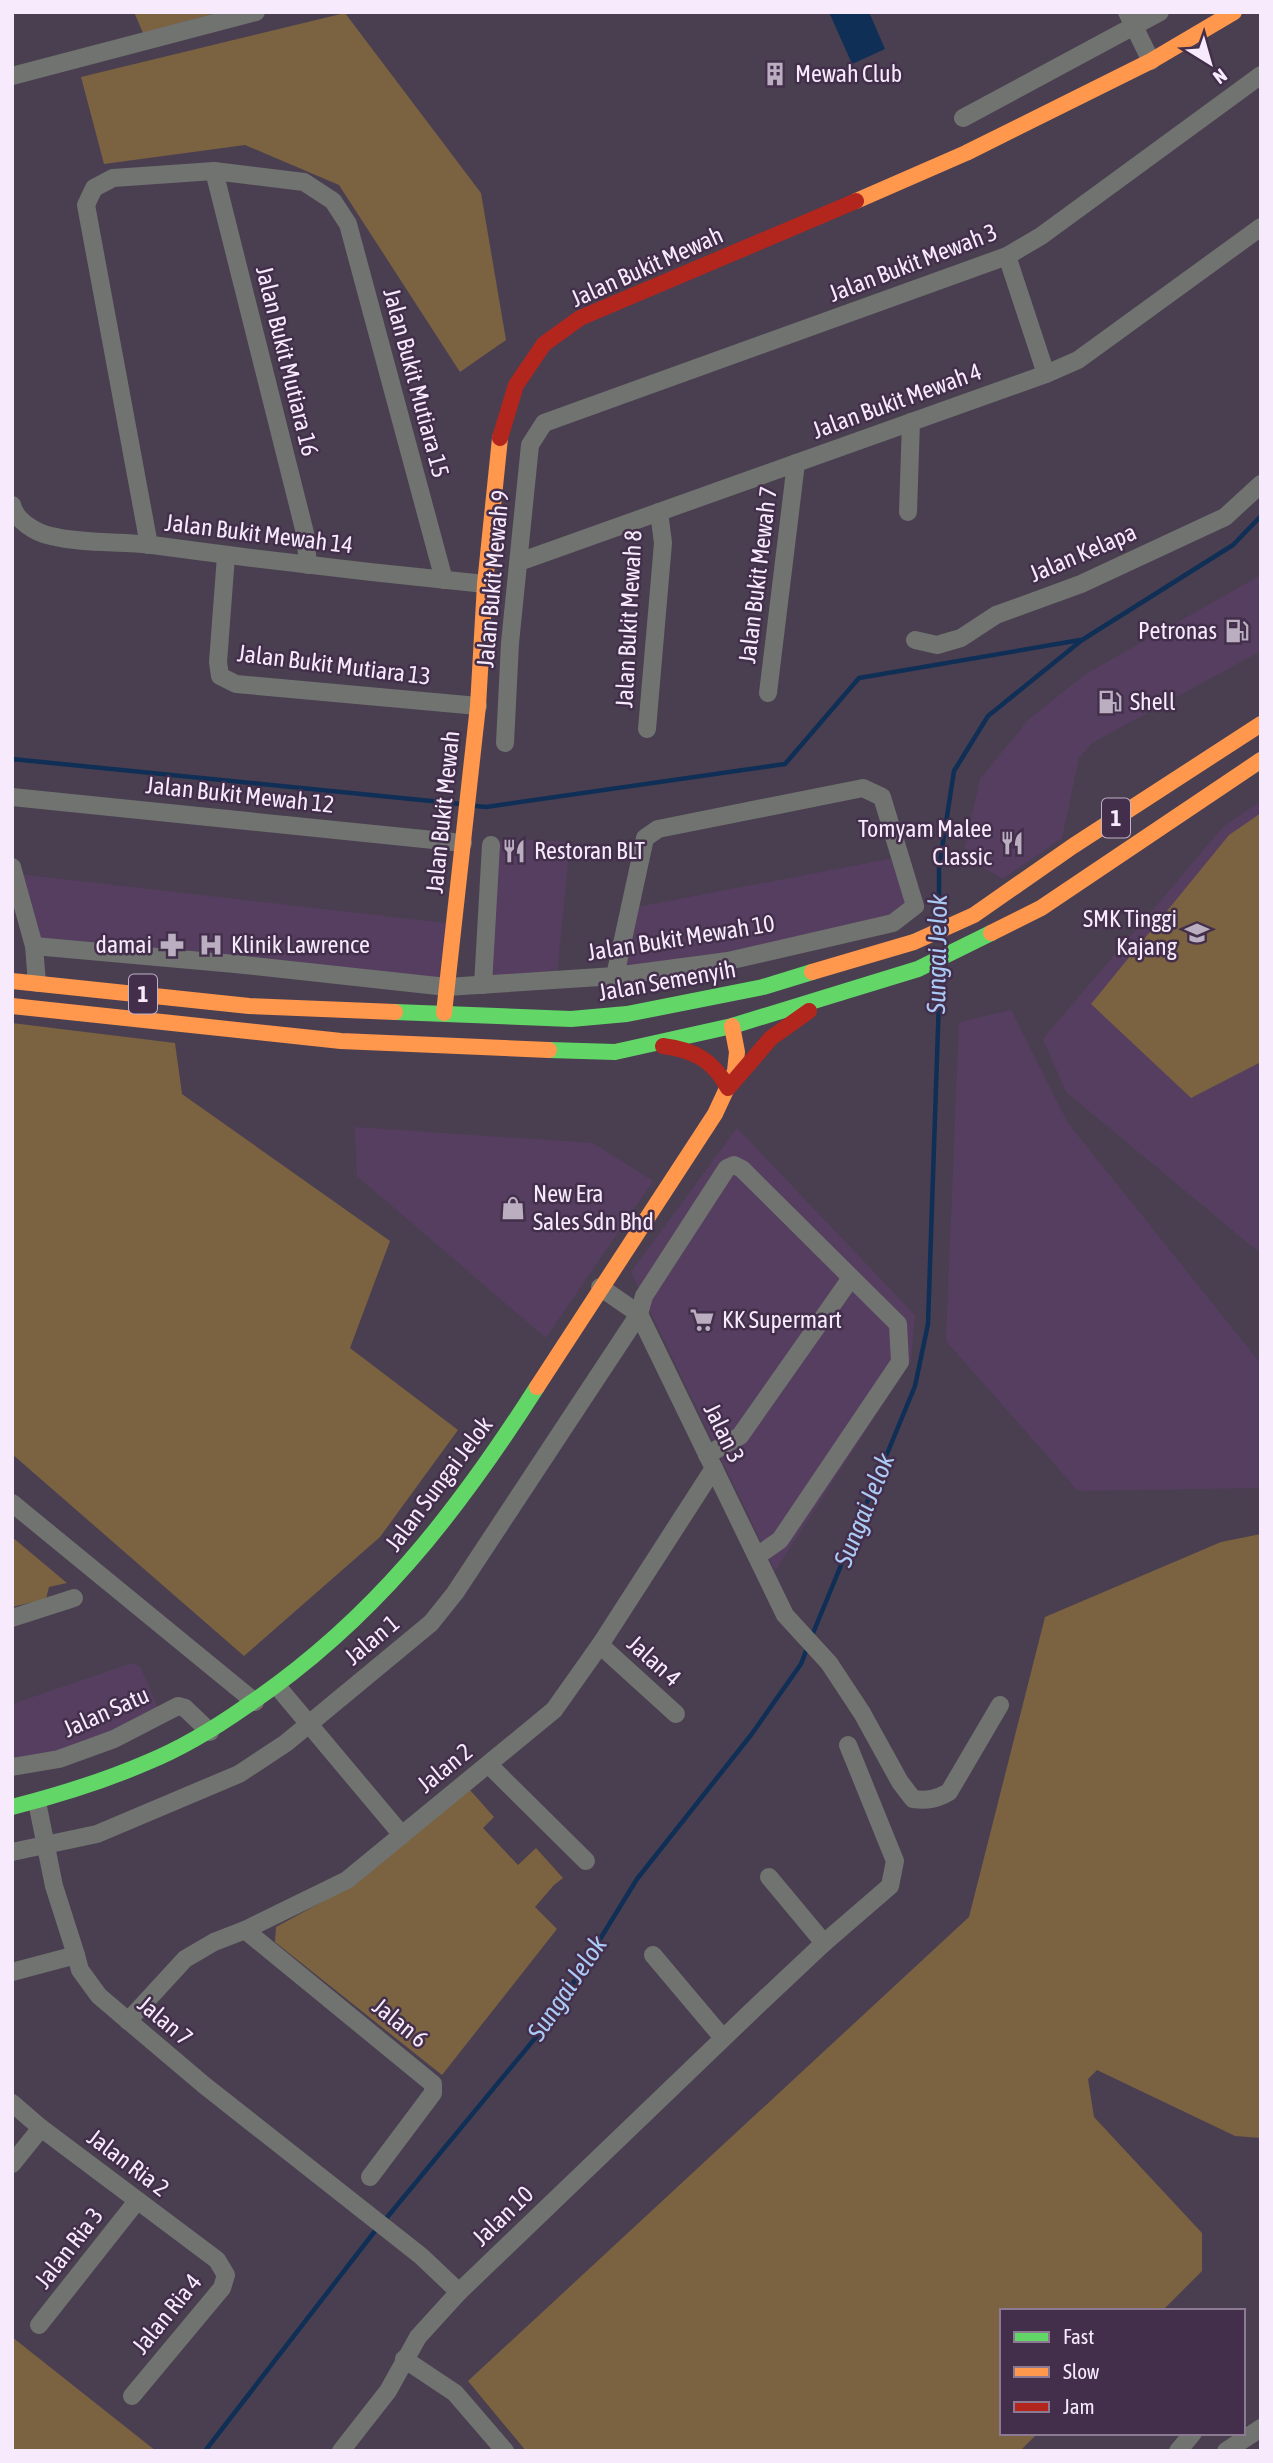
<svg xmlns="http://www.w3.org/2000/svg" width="1273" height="2463" viewBox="0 0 1273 2463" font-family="'Asap Condensed',sans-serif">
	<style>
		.built { fill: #553e5f }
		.green { fill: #7b6241 }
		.water { fill: #0f2f56 }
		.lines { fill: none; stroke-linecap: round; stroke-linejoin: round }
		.stream { stroke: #0f2f56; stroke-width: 4.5 }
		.street { stroke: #70736f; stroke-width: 18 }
		.fast { stroke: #63d668; stroke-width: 16 }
		.slow { stroke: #ff974d; stroke-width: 16 }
		.jam { stroke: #b3261e; stroke-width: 16 }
		.labels { text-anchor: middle; stroke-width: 5; stroke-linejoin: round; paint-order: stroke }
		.shield { fill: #432f4b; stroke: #c0b2c7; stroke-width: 2 }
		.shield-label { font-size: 23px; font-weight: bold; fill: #f6eafc }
		.poi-label { font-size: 24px; fill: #f6eafc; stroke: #432f4b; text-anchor: start }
		.street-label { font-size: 24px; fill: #f6eafc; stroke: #432f4b }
		.water-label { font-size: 26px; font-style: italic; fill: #abcbf6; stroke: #432f4b }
	</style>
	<rect width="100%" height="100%" fill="#4a3f50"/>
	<g class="built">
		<path d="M1261,575V651L1092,743L1079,758L1062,838L1003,879L963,856L980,779L1028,720L1084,675Z"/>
		<path d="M1261,801V1254L1066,1092L1043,1039L1224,826Z"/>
		<path d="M515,839L570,842L557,975L489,979L496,847L502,841Z"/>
		<path d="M894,858L909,908L892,921L731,955L622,970L637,907Z"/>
		<path d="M19,874L446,923L439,979L39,941Z"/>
		<path d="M1011,1010L1068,1123L1261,1364V1488L1078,1491L946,1341L959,1022Z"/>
		<path d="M355,1127L593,1143L653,1181L546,1338L357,1176Z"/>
		<path d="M737,1128L915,1315L911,1361L775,1571L631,1272Z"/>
		<path d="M132,1663L140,1666L159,1710L110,1735L55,1754L12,1761V1704Z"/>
	</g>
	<g class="green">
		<path d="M134,12H220L143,33Z"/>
		<path d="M345,13L481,193L506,340L460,372L339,185L245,145L104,164L81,77Z"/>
		<path d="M1261,813V1062L1191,1098L1091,1004L1229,835Z"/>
		<path d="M12,1023L175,1043L182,1094L390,1241L350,1348L458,1430L380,1537L244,1656L12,1454Z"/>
		<path d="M1261,1534V2138L1235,2136L1097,2070L1088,2079L1094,2117L1202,2233V2271L1162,2311H1002V2433H1038L1020,2451H526L468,2381L969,1917L1045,1617L1221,1542Z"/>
		<path d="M12,1537L67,1583L49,1587L46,1599L12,1607Z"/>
		<path d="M470,1790L494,1817L483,1828L518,1865L536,1848L563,1878L554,1885L535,1907L557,1929L442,2075L275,1942L276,1927L353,1885Z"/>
		<path d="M12,2337L156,2451H12Z"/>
	</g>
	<path class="water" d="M829,12H869L885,49L852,64Z"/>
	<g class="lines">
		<g class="stream">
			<path d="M12,759L461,804"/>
			<path d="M476,806L486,807L785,764L859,678L1080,640"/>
			<path d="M939,922V868L954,771L988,716L1082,640L1233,545L1261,516"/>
			<path d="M811,1638L915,1386L928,1324L940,969"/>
			<path d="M384,2221L551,2019L637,1879L751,1735L801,1664L808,1646"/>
			<path d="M205,2451L378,2227"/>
		</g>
		<g class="street">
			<path d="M1127,12L1151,61"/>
			<path d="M12,76L256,12"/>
			<path d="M963,118L1160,12"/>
			<path d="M214,171L305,533L308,565"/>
			<path d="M1007,256L1046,374"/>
			<path d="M12,505C16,521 36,533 51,536C83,544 120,541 152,545C263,560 374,573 485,584"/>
			<path d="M908,512L911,422"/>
			<path d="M149,545L86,205L94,188L113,178L214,171L304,182L333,201L348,224L444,580"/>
			<path d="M226,556L218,662L220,676L236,684L478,706"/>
			<path d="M519,562L1046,374L1078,360L1261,227"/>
			<path d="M915,640L937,645L961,638L996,615L1081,584L1225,517L1261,484"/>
			<path d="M768,693L796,463"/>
			<path d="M647,729L663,543L659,512"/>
			<path d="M505,743L510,643L530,445L544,423L1007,256L1041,236L1261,75"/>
			<path d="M12,797L463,843"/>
			<path d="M12,867L34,946L37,983"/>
			<path d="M34,946L235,964L447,987L615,976L728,961L893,923L915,906L882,797L863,788L658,829L645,838L615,976"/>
			<path d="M483,985L491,845"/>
			<path d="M600,1287L639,1314L785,1615L829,1663L862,1713L900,1782L913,1799C927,1801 937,1799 949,1792L1000,1705"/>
			<path d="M707,1455L740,1436L851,1278"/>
			<path d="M12,1503L255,1702"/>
			<path d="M12,1618L74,1598"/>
			<path d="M600,1645L676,1714"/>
			<path d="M277,1686L402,1835"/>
			<path d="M489,1765L586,1861"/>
			<path d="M12,1767L59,1759L114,1739L178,1706L185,1708L210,1732"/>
			<path d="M37,1802L54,1886L76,1955L80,1970L99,1996L204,2085L421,2256L459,2292"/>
			<path d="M12,1852L97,1834L239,1774L286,1743L431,1623L455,1593L639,1314L644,1296L727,1168L734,1165L742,1169L898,1324L900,1362L780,1540L757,1556"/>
			<path d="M769,1877L824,1943"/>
			<path d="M245,1930L433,2084V2093L370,2177"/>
			<path d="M653,1955L723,2038"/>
			<path d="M12,1972L76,1955"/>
			<path d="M128,2021L185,1959L214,1942L245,1930L347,1880L554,1710L600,1645L714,1468"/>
			<path d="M12,2103L41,2128L217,2260L226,2275L222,2288L132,2396"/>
			<path d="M12,2164L41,2128"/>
			<path d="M39,2325L137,2201"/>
			<path d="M404,2359L455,2393L505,2451"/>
			<path d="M341,2451L388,2391L418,2337L459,2292L758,2005L824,1943L890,1886L895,1861L848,1745"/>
			<path d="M1178,2451L1193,2433"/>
			<path d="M1226,2451L1261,2428"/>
		</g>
		<g class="fast">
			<path d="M395,1012L571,1019L627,1014L763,987L812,972"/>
			<path d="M549,1050L615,1052L732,1026L918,969L991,933"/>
			<path d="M12,1807C59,1795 104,1781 148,1762C182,1748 215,1728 245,1707C372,1622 456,1514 537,1387"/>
		</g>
		<g class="slow">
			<path d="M856,201L966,153L1151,61L1234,12"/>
			<path d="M991,933L1041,908L1261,760"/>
			<path d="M812,972L914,942L974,915L1073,846L1261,724"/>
			<path d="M12,981L249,1006L395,1012"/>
			<path d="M12,1006L341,1041L549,1050"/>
			<path d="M444,1013L478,706L485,584L500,438"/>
			<path d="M537,1387L715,1114L735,1071L737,1052L732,1026"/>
		</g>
		<g class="jam">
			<path d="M500,438L516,385L544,344L580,318L856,201"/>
			<path d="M663,1046C694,1050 713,1060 728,1088L771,1038L809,1011"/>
		</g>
	</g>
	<defs>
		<g id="building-bare" transform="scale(1.89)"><path d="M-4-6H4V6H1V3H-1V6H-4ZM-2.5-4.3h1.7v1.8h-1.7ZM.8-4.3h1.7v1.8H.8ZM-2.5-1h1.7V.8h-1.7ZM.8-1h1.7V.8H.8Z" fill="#baaec0" stroke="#432f4b" stroke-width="2.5" paint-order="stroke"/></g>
		<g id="fuel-bare" transform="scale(1.89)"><path d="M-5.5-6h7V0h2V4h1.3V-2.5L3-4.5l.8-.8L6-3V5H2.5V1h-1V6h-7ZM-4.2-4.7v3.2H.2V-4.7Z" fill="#baaec0" stroke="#432f4b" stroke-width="2.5" paint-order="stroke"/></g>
		<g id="restaurant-bare" transform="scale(1.89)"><path d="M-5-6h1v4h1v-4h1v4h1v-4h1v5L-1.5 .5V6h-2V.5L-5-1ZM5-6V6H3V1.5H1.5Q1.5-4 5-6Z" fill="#baaec0" stroke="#432f4b" stroke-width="2.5" paint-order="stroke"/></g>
		<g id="school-bare" transform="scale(1.89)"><path d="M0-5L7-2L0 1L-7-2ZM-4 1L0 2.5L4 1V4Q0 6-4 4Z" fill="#baaec0" stroke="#432f4b" stroke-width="2.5" paint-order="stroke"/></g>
		<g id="pharmacy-bare" transform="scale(1.89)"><path d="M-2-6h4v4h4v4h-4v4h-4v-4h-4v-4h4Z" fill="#baaec0" stroke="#432f4b" stroke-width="2.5" paint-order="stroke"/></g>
		<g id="hospital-bare" transform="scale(1.89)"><path d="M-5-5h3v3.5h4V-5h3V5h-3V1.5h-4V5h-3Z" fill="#baaec0" stroke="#432f4b" stroke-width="2.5" paint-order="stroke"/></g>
		<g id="shop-bare" transform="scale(1.89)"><path d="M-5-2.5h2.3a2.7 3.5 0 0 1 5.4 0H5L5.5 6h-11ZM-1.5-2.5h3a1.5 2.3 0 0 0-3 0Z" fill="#baaec0" stroke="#432f4b" stroke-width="2.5" paint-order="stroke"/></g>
		<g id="supermarket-bare" transform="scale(1.89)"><path d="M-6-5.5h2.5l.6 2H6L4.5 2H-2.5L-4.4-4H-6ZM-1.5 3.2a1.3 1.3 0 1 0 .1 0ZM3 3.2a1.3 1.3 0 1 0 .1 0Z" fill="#baaec0" stroke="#432f4b" stroke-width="2.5" paint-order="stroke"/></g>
	</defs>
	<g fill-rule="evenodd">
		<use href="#building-bare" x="775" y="74"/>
		<use href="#fuel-bare" x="1237" y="631"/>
		<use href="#fuel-bare" x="1110" y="702"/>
		<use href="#restaurant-bare" x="1012" y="843"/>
		<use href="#restaurant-bare" x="514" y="851"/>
		<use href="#school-bare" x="1197" y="933"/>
		<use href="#pharmacy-bare" x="172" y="945"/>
		<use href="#hospital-bare" x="211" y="945"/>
		<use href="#shop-bare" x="513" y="1208"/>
		<use href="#supermarket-bare" x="702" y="1320"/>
	</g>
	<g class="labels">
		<g class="shield">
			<rect x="1102" y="798.5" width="28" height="39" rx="5"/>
			<rect x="129" y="974.5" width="28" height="39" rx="5"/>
		</g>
		<g class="shield-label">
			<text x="1116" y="826">1</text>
			<text x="143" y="1002">1</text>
		</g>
		<g class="poi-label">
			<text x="795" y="82">Mewah Club</text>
			<text x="1217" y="639" text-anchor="end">Petronas</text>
			<text x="1130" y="710">Shell</text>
			<text x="992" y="837" text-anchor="end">Tomyam Malee<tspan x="992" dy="28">Classic</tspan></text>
			<text x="534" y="859">Restoran BLT</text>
			<text x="1177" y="927" text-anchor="end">SMK Tinggi<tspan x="1177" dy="28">Kajang</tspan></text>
			<text x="152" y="953" text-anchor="end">damai</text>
			<text x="231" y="953">Klinik Lawrence</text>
			<text x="533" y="1202">New Era<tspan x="533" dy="28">Sales Sdn Bhd</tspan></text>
			<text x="722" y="1328">KK Supermart</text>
		</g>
		<g class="street-label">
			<text transform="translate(913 263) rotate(-21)" y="8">Jalan Bukit Mewah 3</text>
			<text transform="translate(647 267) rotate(-24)" y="8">Jalan Bukit Mewah</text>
			<text transform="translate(287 361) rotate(76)" y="8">Jalan Bukit Mutiara 16</text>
			<text transform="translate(416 383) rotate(75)" y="8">Jalan Bukit Mutiara 15</text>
			<text transform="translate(897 401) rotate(-20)" y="8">Jalan Bukit Mewah 4</text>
			<text transform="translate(259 534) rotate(7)" y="8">Jalan Bukit Mewah 14</text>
			<text transform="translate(1083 553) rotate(-23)" y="8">Jalan Kelapa</text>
			<text transform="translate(758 575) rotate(-83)" y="8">Jalan Bukit Mewah 7</text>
			<text transform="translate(493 579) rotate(-85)" y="8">Jalan Bukit Mewah 9</text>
			<text transform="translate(629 619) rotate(-87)" y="8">Jalan Bukit Mewah 8</text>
			<text transform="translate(334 665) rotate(7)" y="8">Jalan Bukit Mutiara 13</text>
			<text transform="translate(240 795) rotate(6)" y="8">Jalan Bukit Mewah 12</text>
			<text transform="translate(443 812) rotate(-84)" y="8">Jalan Bukit Mewah</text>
			<text transform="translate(681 938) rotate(-9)" y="8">Jalan Bukit Mewah 10</text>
			<text transform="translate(667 981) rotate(-10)" y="8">Jalan Semenyih</text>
			<text transform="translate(724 1433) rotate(64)" y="8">Jalan 3</text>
			<text transform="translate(439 1484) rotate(-53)" y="8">Jalan Sungai Jelok</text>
			<text transform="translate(372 1640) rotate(-40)" y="8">Jalan 1</text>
			<text transform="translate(654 1661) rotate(42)" y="8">Jalan 4</text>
			<text transform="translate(106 1712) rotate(-24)" y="8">Jalan Satu</text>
			<text transform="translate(445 1768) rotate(-39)" y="8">Jalan 2</text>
			<text transform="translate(165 2021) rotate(40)" y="8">Jalan 7</text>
			<text transform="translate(400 2023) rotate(39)" y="8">Jalan 6</text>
			<text transform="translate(128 2163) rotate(37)" y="8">Jalan Ria 2</text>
			<text transform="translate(503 2216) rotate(-44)" y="8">Jalan 10</text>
			<text transform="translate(69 2248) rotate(-52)" y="8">Jalan Ria 3</text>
			<text transform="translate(167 2314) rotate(-51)" y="8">Jalan Ria 4</text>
		</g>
		<g class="water-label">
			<text transform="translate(937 954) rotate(-89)" y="9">Sungai Jelok</text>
			<text transform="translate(864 1510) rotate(-68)" y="9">Sungai Jelok</text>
			<text transform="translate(567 1988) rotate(-56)" y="9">Sungai Jelok</text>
		</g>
	</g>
	<rect width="1273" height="2463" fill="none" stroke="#f6eafc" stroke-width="28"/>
	<rect x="1000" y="2309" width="245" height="126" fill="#432f4b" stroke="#8b7a92" stroke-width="2"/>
	<rect x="1014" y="2332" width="35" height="10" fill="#63d668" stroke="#8b7a92" stroke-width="2"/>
	<text x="1063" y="2344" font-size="21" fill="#f6eafc">Fast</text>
	<rect x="1014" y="2367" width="35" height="10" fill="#ff974d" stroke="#8b7a92" stroke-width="2"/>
	<text x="1063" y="2379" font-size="21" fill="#f6eafc">Slow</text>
	<rect x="1014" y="2402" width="35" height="10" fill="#b3261e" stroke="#8b7a92" stroke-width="2"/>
	<text x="1063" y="2414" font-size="21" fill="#f6eafc">Jam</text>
	<g transform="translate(1210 63) rotate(143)" stroke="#432f4b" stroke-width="5" paint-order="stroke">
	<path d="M0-5L12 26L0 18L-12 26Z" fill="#f6eafc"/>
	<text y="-10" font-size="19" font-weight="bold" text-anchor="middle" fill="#f6eafc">N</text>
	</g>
</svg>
